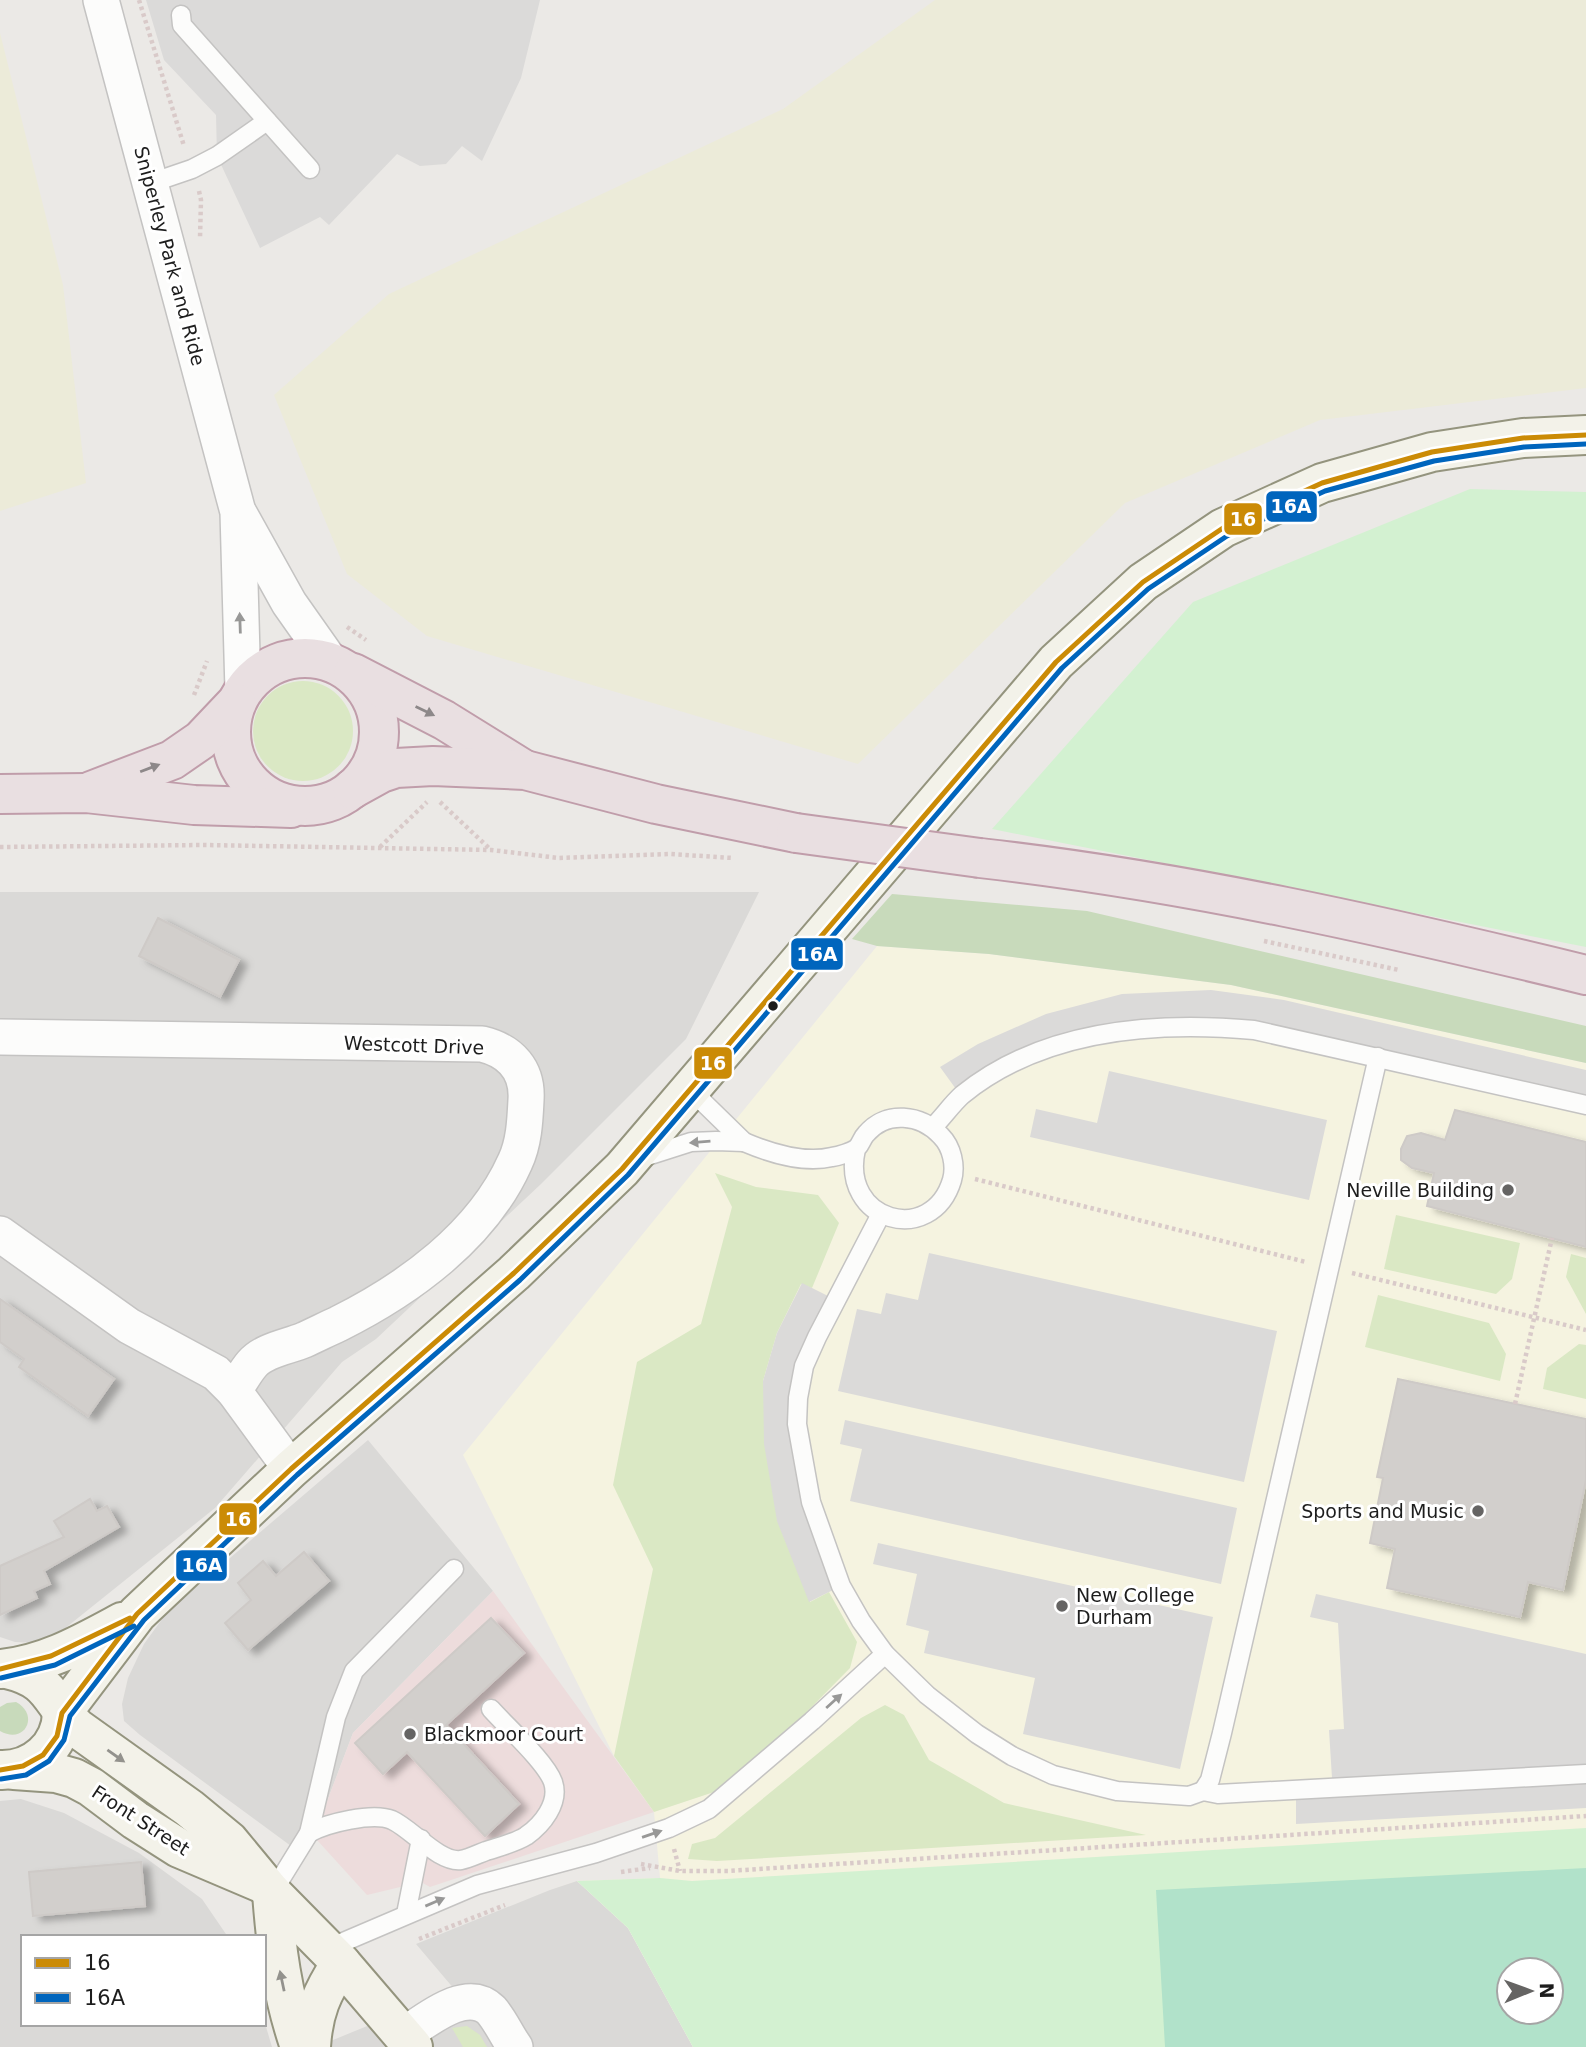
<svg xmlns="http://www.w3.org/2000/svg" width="1586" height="2047" viewBox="0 0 1586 2047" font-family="'DejaVu Sans',sans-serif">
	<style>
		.residential { fill: #dad9d7 }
		.commercial { fill: #eddcdc }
		.education { fill: #f5f3e0; fill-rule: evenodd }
		.farmland { fill: #ecebd9 }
		.grass { fill: #dae8c4 }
		.forest { fill: #c8dabb }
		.park { fill: #d3f1d1; fill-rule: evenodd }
		.pitch { fill: #b1e2ca; fill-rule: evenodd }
		.parking { fill: #dbdad9 }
		.building { fill: #d2cfcc; stroke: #cecac7; stroke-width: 2; filter: url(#shadow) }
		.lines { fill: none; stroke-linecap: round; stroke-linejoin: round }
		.lane-casing { stroke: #c4c3c2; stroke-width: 21 }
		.street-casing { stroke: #c4c3c2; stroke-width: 38 }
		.secondary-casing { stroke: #94947e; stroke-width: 42 }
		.highway-casing { stroke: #c09daa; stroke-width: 42 }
		.path { stroke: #d9cac9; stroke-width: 4.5; stroke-dasharray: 3.5 3.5; stroke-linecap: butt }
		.lane { stroke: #fcfcfb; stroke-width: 18 }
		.street { stroke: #fcfcfb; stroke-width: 35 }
		.secondary { stroke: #f3f2e9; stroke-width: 38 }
		.highway { stroke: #e9dfe1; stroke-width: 38 }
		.highway-bridge-casing { stroke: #c09daa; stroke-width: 42; stroke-linecap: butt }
		.highway-bridge { stroke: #e9dfe1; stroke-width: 38 }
		.bus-1-casing { stroke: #fff; stroke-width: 10 }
		.bus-2-casing { stroke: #fff; stroke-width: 10 }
		.bus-1 { stroke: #cb8b06; stroke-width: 5 }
		.bus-2 { stroke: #0065bd; stroke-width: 5 }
		.oneway { fill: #989897 }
		.oneway2 { fill: #8d8889 }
		.oneway3 { fill: #93928d }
		.bus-dot { fill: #1d1d1d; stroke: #fff; stroke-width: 2.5 }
		.poi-dot { fill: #656463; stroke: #fff; stroke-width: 2.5 }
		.labels { text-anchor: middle; stroke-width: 6; stroke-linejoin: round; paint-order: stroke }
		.street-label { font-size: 19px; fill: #1d1d1d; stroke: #fff }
		.poi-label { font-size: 19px; fill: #1d1d1d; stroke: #fff; text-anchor: end }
		.line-badge { stroke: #fff; stroke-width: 2.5 }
		.badge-label { font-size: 19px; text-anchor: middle; font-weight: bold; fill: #fff }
	</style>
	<defs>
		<filter id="shadow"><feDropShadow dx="8" dy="4.5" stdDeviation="3.5" flood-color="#0004"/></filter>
	</defs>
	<rect width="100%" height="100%" fill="#ebe9e6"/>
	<g class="residential">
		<path d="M0,892H759L686,1039L541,1184L376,1339L342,1362L215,1508L53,1638L37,1643L15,1642L0,1637Z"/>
		<path d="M368,1440L493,1591L353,1733L323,1812L291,1846L140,1735L124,1721L122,1704L128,1678L144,1644L168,1611Z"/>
		<path d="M21,1799L64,1813L139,1853L202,1899L228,1937H23V2024H264V2020L272,2047H0V1801Z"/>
		<path d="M577,1881L628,1928L693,2047H316L455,1990L416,1944L550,1890Z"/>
	</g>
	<path class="commercial" d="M493,1591L654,1812L430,1887L421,1882L367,1895L307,1829L323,1812L353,1733Z"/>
	<path class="education" d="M877,946L989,954L1231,985L1586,1063V2047H693L628,1928L577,1881L660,1878L654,1812L614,1756L463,1455ZM1509,1970H1551V2012H1509Z"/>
	<g class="farmland">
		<path d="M935,0H1586V388L1320,420L1125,503L858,764L427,636L347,574L274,395L389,294L783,109Z"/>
		<path d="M0,33L63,285L86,483L0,511Z"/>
	</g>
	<g class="grass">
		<circle cx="303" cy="731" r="50"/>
		<path d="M715,1173L756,1187L818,1195L839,1223L812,1288L801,1284L777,1333L763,1381L810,1602L829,1592L857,1642L850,1668L784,1735L717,1791L654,1812L614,1756L653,1569L613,1485L637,1362L701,1324L732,1207Z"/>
		<path d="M1396,1215L1520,1243L1512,1279L1496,1294L1384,1269Z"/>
		<path d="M1571,1254L1586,1258V1314L1566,1277Z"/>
		<path d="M1378,1295L1489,1323L1506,1354L1500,1381L1365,1347Z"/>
		<path d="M1579,1344L1586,1345V1399L1543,1389L1547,1368Z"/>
		<path d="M885,1705L904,1715L929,1760L1004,1803L1146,1835L717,1861L688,1859L692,1844L715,1838L861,1718Z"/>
		<path d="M467,2026L480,2035L487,2047H463L452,2028Z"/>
	</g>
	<g class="forest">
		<path d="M892,894L1087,911L1586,1026V1063L1231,985L989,954L877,946L852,939Z"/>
		<path d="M16,1702C40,1715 25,1745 0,1731V1707L7,1703Z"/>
	</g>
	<g class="park">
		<path d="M1470,489L1586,492V947L992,829L1193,602Z"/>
		<path d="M1586,1828V2047H693L628,1928L577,1881L660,1878L692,1881ZM1509,1970H1551V2012H1509Z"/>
	</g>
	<path class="pitch" d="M1586,1868V2047H1165L1156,1890ZM1509,1970H1551V2012H1509Z"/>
	<g class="parking">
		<path d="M146,0H540L521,78L482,161L462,146L446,164L420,166L397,154L329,225L320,217L260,248L217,156L216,115L164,60Z"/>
		<path d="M1211,990L1284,1000L1586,1070V1105L1254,1030L1087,1037L961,1096L940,1067L978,1044L1046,1014L1122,994Z"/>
		<path d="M1109,1071L1327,1120L1309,1200L1030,1137L1036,1109L1097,1123Z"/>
		<path d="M929,1253L1277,1331L1244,1482L838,1391L857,1309L881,1314L886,1293L918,1300Z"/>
		<path d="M802,1283L836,1300L817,1337L797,1424L841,1586L809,1602L777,1521L764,1444L763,1381L777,1333Z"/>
		<path d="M845,1420L1237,1508L1221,1584L850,1501L862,1449L840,1444Z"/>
		<path d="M878,1543L1213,1617L1180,1769L1023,1734L1035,1678L924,1653L929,1631L906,1625L917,1574L873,1564Z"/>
		<path d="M1316,1594L1586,1654V1808L1296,1824V1796L1333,1794L1329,1730L1344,1729L1338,1623L1310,1617Z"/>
	</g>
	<g class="building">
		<path d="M158,918L239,960L220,997L139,956Z"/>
		<path d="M1455,1110L1586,1142V1247L1427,1206L1434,1173L1412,1168L1401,1160V1149L1407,1136L1421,1133L1445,1140Z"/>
		<path d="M0,1299L114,1379L88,1416L19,1367L24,1359L0,1342Z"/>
		<path d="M1398,1379L1586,1419V1480L1563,1590L1528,1582L1520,1617L1387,1588L1395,1549L1370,1543L1383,1478L1377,1477Z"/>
		<path d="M90,1499L97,1511L107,1506L119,1527L44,1571L50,1584L34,1591L37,1598L0,1615V1566L64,1537L54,1521Z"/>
		<path d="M304,1552L329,1581L248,1650L225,1623L251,1600L238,1583L263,1561L276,1576Z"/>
		<path d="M491,1618L524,1653L446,1725L519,1804L485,1836L407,1752L383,1774L355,1743Z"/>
		<path d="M141,1862L145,1906L33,1916L29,1872Z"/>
	</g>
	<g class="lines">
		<g class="lane-casing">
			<g id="lane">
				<path d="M181,15L182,25L310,169"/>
				<path d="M151,183L192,169L217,156L267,121"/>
				<path d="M933,1127C943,1117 952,1104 962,1095C1043,1029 1155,1021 1254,1030L1586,1105"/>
				<path d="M744,1142C770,1153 803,1164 832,1157C839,1156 852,1152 857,1148C861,1144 862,1138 866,1134C886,1110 921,1114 941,1136C952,1147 956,1166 952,1180C932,1247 839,1222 856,1149"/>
				<path d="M641,1158L691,1142L716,1141L744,1142L704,1103L694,1088"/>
				<path d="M881,1214L817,1337L804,1366L798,1398L797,1424L811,1502L841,1586L861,1621L885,1654L927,1695L977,1734L1012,1756L1053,1775L1117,1791L1189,1796L1203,1791L1218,1794L1586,1774"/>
				<path d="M1203,1791L1210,1780L1222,1733L1378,1057"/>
				<path d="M309,1833C327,1823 373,1812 392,1820C412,1829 439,1863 461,1860C468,1859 478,1854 486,1851C498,1847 515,1843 526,1836C542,1825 560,1803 553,1782C546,1762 507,1727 491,1709"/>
				<path d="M272,1893L309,1833L336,1717L354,1671L454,1569"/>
				<path d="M406,1914L421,1839"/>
				<path d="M327,1949L477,1885L596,1853L669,1828L709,1809L812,1721L885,1654"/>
			</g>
		</g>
		<g class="street-casing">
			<g id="street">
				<path d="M101,0L238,512L243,691"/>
				<path d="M240,515L289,603L332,664"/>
				<path d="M0,1037L482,1044C511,1051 528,1070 526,1100C525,1121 524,1143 515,1162C482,1236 408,1289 338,1324C327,1329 315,1335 304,1340C287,1347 264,1350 252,1364C245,1372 240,1382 234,1391"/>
				<path d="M0,1234L129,1326L216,1373L234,1391L291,1469"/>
				<path d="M404,2035C426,2021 466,1986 491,2010C500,2020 507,2036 515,2047"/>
			</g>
		</g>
		<g class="secondary-casing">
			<g id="secondary">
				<path d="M0,1669C45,1665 83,1643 122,1622"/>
				<path d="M7,1669C53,1680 48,1700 77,1728L189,1808L229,1841L272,1893L341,1963L413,2047"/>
				<path d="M0,1770C33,1771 61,1747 62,1713L137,1614L291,1469L514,1273L622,1169L1056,662L1143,582L1223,528L1322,483L1432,452L1523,438L1586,435"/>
				<path d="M14,1770L56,1773L74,1778L91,1787L135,1820L179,1848L259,1882"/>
				<path d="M272,1893C276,1947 282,1995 300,2047"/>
				<path d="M311,2047C313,2012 322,1992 341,1963"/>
			</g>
		</g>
		<g class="highway-casing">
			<g id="highway">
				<circle cx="305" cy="732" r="74"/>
				<path d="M353,673L444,720L523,769"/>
				<path d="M352,789L381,773L396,768L433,766L525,770L656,804L796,833"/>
				<path d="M91,791L172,760L201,740L236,703"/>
				<path d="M0,794L86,793L194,805L291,808"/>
				<path d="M980,858C1185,881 1385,926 1586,975"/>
			</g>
		</g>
		<g class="path">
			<path d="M139,0L184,146"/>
			<path d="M199,191L201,200L200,238"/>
			<path d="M347,627L366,640"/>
			<path d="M194,695L207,661"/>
			<path d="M440,802L490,849"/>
			<path d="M0,847L205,845L491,850L559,858L670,854L733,858"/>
			<path d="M380,847L427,802"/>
			<path d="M1264,941L1399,970"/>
			<path d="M975,1179L1306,1262"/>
			<path d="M1352,1273L1586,1330"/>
			<path d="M1515,1404L1552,1238"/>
			<path d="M674,1849L680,1871"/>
			<path d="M641,1864L680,1871H728L1586,1816"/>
			<path d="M621,1872L650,1868"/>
			<path d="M419,1939L505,1905"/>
		</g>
		<use href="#lane" class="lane"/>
		<use href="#street" class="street"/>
		<use href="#secondary" class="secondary"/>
		<use href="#highway" class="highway"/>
		<g class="highway-bridge-casing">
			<path id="highway-bridge" d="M796,833L980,858"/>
		</g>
		<use href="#highway-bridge" class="highway-bridge"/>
		<g class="bus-1-casing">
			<g id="bus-1">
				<path d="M0,1669L51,1656L130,1618"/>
				<path d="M0,1770L23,1766L43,1755L57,1736L62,1713L137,1614L291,1469L514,1273L622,1169L1056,662L1143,582L1223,528L1322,483L1432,452L1523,438L1586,435"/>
			</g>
		</g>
		<g class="bus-2-casing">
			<g id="bus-2">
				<path d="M1,1678L55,1665L134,1626"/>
				<path d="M1,1779L26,1775L49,1761L64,1740L70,1716L144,1620L297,1475L520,1280L628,1175L1062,668L1148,589L1227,536L1325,491L1434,461L1524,447L1586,444"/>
			</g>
		</g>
		<use href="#bus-1" class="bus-1"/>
		<use href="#bus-2" class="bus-2"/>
	</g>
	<defs><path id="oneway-solid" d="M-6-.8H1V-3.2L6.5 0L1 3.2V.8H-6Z" transform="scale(1.75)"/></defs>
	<g class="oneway">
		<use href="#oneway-solid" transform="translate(240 623) rotate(-92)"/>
		<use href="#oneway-solid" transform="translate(700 1142) rotate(175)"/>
		<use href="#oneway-solid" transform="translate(834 1701) rotate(-42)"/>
		<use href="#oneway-solid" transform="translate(652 1834) rotate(-19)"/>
		<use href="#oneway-solid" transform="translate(435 1902) rotate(-23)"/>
	</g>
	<g class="oneway2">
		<use href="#oneway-solid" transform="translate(425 711) rotate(26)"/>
		<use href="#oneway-solid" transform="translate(150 768) rotate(-21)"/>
	</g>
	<g class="oneway3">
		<use href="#oneway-solid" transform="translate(116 1756) rotate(35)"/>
		<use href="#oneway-solid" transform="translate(282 1981) rotate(-102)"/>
	</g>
	<circle class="bus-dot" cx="773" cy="1006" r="6"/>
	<g class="poi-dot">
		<circle cx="1508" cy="1190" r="7"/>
		<circle cx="1478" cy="1511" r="7"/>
		<circle cx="1062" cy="1606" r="7"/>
		<circle cx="410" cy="1734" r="7"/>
	</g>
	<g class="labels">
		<g class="street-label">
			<text transform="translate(170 256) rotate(75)" y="7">Sniperley Park and Ride</text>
			<text transform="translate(414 1045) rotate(2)" y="7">Westcott Drive</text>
			<text transform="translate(141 1820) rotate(33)" y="7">Front Street</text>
		</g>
		<g class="poi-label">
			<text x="1494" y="1197">Neville Building</text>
			<text x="1464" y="1518">Sports and Music</text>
			<text x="1076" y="1602" text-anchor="start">New College<tspan x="1076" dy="22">Durham</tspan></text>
			<text x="424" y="1741" text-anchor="start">Blackmoor Court</text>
		</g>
	</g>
	<g class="line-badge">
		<rect x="1265" y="490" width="53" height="33" rx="7" fill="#0065bd"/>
		<rect x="1223" y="502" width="40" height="34" rx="7" fill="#cb8b06"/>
		<rect x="790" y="937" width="54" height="34" rx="7" fill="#0065bd"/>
		<rect x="693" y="1046" width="40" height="34" rx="7" fill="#cb8b06"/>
		<rect x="218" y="1502" width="40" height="34" rx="7" fill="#cb8b06"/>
		<rect x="175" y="1549" width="53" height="33" rx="7" fill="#0065bd"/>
	</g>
	<g class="badge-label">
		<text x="1291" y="513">16A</text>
		<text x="1243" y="526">16</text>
		<text x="817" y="961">16A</text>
		<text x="713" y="1070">16</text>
		<text x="238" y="1526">16</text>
		<text x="202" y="1572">16A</text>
	</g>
	<rect x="21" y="1935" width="245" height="91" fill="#ffffff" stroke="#a5a5a5" stroke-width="2"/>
	<rect x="35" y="1958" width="35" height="10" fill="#cb8b06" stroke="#a5a5a5" stroke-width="2"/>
	<text x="84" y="1970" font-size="21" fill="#1d1d1d">16</text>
	<rect x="35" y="1993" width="35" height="10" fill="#0065bd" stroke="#a5a5a5" stroke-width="2"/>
	<text x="84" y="2005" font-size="21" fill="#1d1d1d">16A</text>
	<g transform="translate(1530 1991) rotate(89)"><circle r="33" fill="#ffffff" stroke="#a5a5a5" stroke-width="2"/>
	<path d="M0-5L12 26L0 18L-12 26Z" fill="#656463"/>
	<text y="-10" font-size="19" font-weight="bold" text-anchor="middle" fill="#1d1d1d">N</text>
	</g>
</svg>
